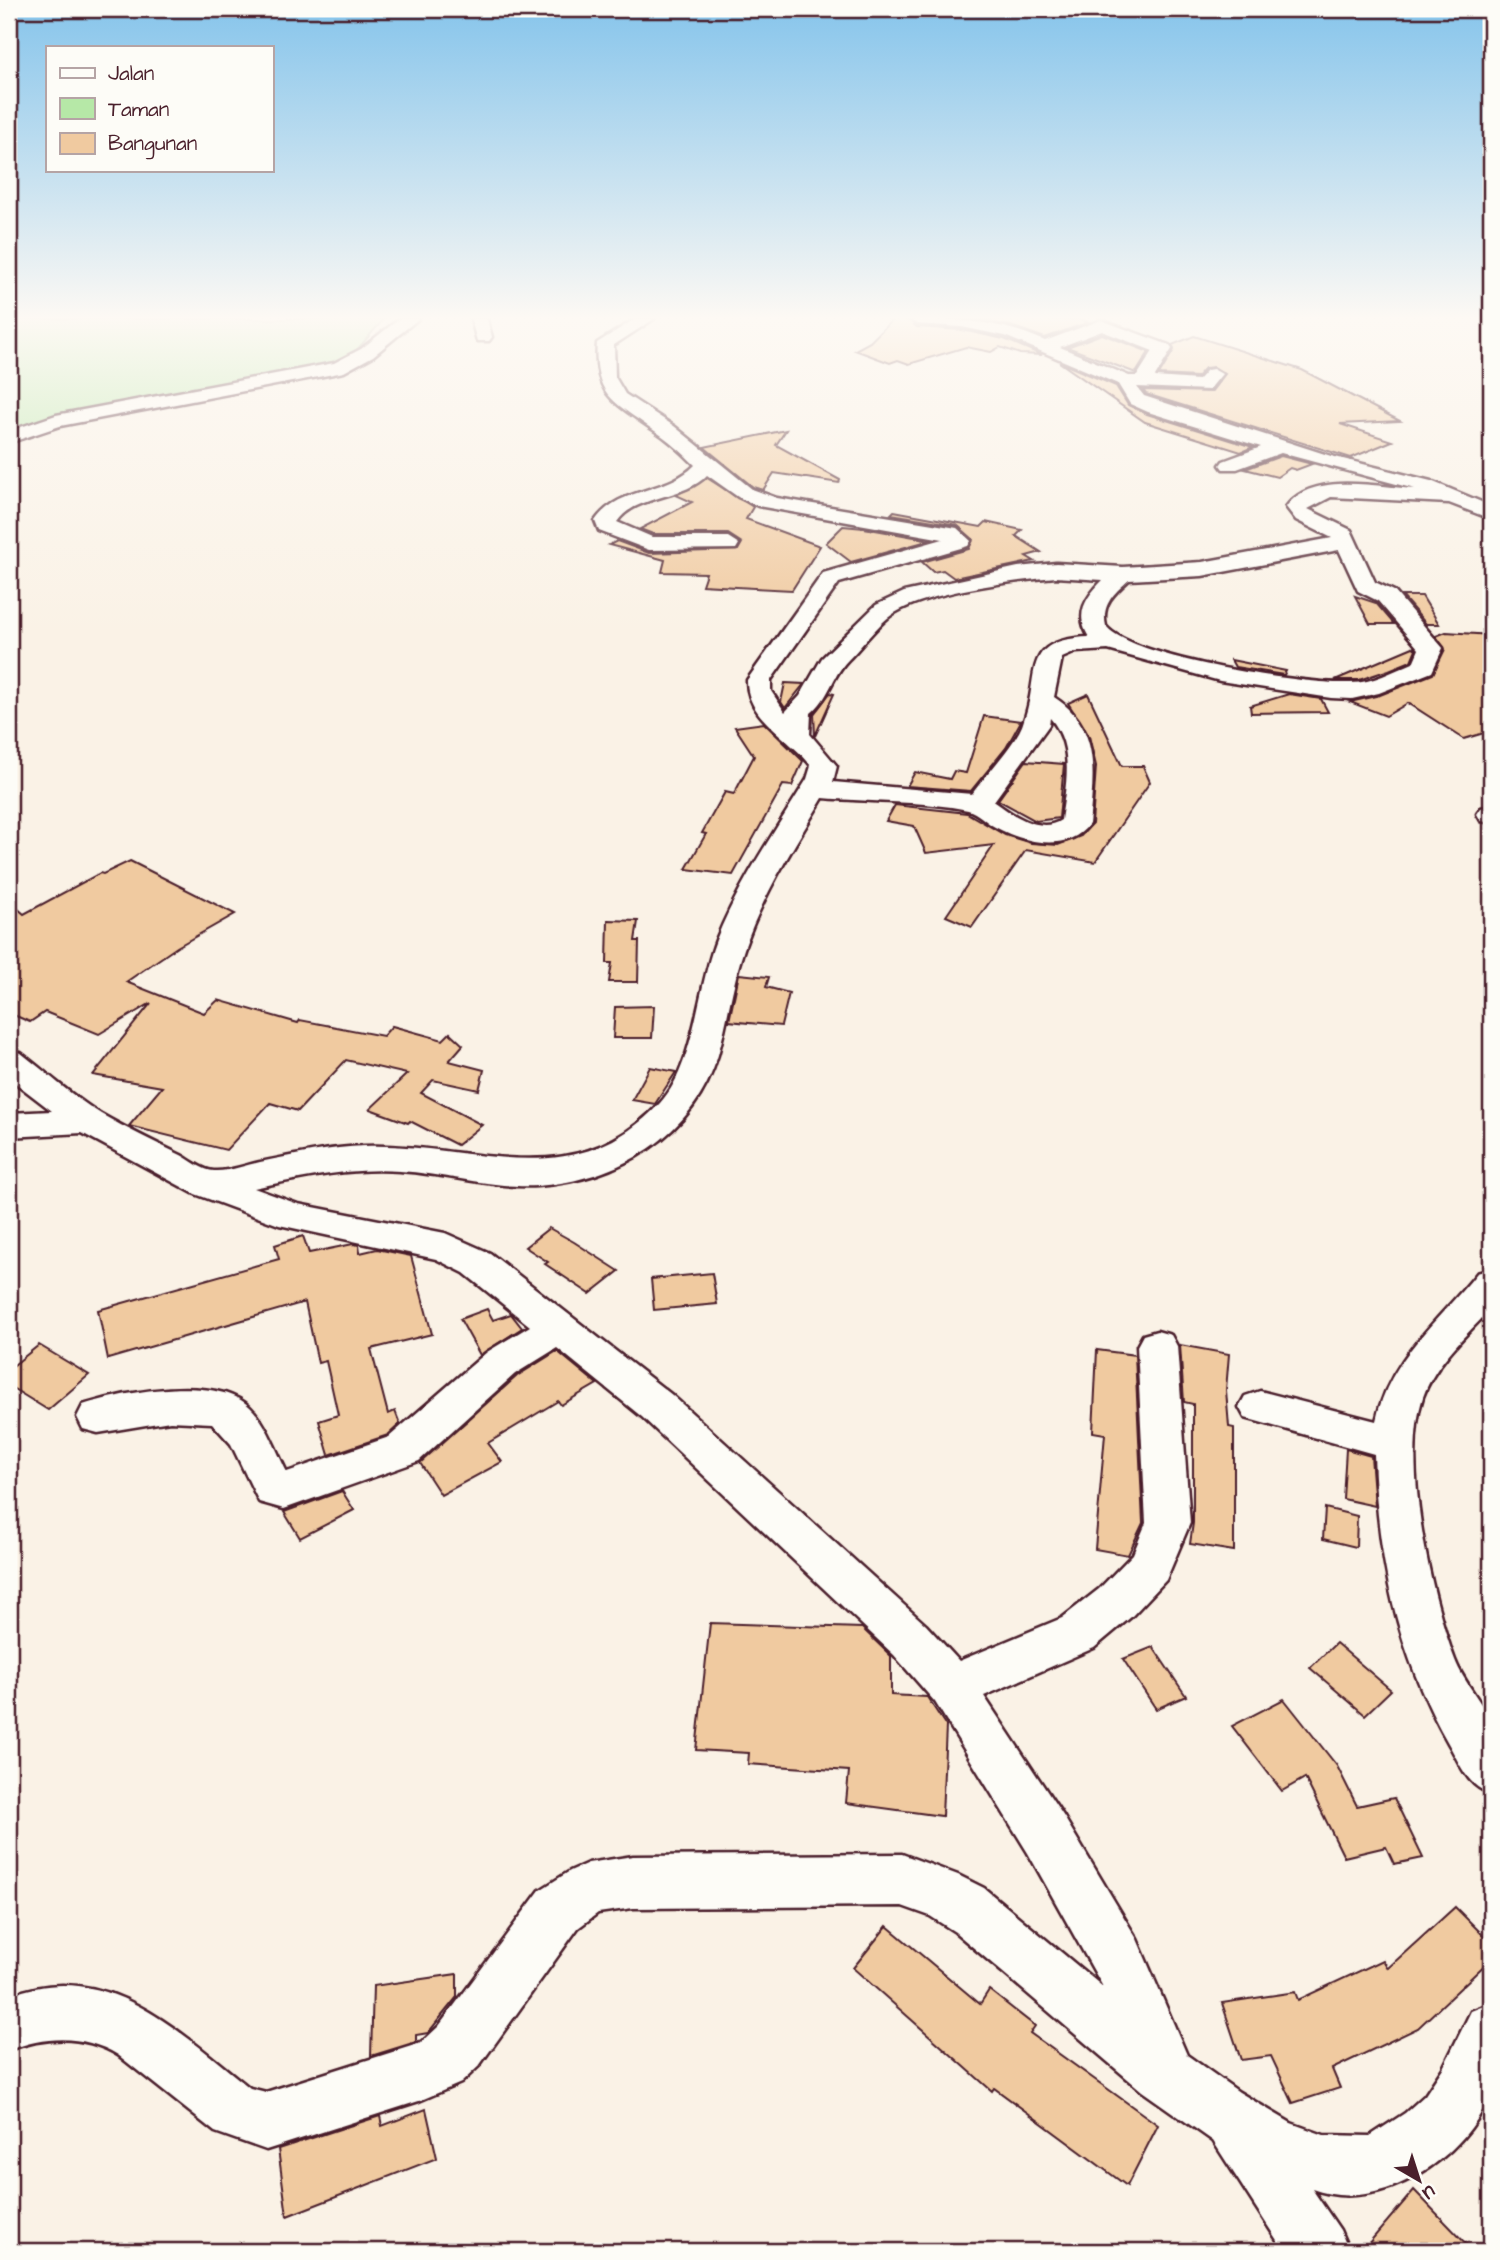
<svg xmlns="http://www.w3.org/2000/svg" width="1500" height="2260" viewBox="0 0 1500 2260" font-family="'Architects Daughter',sans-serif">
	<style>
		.green { fill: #b6e8a7; stroke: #808469; stroke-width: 2 }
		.building { fill: #f0caa0; stroke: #4a1f2b; stroke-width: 2 }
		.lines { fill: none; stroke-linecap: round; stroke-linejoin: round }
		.minor-casing { stroke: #4a1f2b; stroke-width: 5 }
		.minor { fill: #fdfcf7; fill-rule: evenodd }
	</style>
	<rect width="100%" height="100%" fill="#faf2e6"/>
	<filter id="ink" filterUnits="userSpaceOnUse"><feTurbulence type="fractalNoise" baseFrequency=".0143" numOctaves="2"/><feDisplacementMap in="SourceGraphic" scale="14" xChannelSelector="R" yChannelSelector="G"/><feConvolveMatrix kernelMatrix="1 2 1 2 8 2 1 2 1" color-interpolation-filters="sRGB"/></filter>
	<g filter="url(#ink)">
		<path class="green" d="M9,319H384L355,352L335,365L80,414L9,437Z"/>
		<g class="building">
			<path d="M893,319H907L917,327L962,330L1004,339L1042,355L1020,354L1000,347L991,352L966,347L909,364L898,360L890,363L855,350L870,342Z"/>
			<path d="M970,319H1079L1089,322L1045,338L1011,326Z"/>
			<path d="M1102,334L1149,352L1136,373L1067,347Z"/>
			<path d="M1194,336L1302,370L1400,421L1340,424L1392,441L1351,458L1146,394L1143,390L1211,392L1225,374L1214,367L1205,368L1197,377L1159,375L1174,350L1172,345Z"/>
			<path d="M1059,362L1116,386L1128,405L1147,414L1253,447L1241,452L1145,422Z"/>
			<path d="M786,430L776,445L840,480L839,483L774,473L763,490L753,487L704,447Z"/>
			<path d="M1281,456L1312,464L1296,470L1290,468L1277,477L1245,469Z"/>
			<path d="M707,478L753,507L746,519L820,546L792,590L702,585L706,573L662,572L665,560L609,545L617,541L649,553L738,550L742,543L728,534H653L640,529L692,502L676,495Z"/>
			<path d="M894,511L981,527L986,522L1022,530L1016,536L1041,552L1026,556L1034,561L954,578L943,570L933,572L922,562L969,549L973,539L957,525L891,514Z"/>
			<path d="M843,526L864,528L931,540L851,562L826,543Z"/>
			<path d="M1355,596L1376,603L1394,624H1370Z"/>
			<path d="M1402,596H1422L1439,624H1426Z"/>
			<path d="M1446,632L1491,635V731L1464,739L1408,703L1386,716L1350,702L1380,695L1433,674L1445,649L1436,636Z"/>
			<path d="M1413,647L1416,649L1411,661L1389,670L1359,680H1335Z"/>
			<path d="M1231,660L1286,671L1284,675L1235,667Z"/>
			<path d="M785,683L804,684L785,708L781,702Z"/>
			<path d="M830,693L834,694L815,736L814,714Z"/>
			<path d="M1088,694L1122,766H1143L1150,782L1095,862L1026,850L972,927L946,916L994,845L926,853L914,826L886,821L895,805L967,813L1005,835L1031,843L1058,845L1081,836L1092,824L1096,766L1089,736L1068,703Z"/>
			<path d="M1289,694L1321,699L1328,712L1251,713L1250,706Z"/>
			<path d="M984,716L1021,721L1006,748L971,791L907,786L915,772L950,779L954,771L966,773Z"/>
			<path d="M764,723L803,761L792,786L783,785L733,875L686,869L706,834L702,833L725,792L734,794L754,756L735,727Z"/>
			<path d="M1026,761L1064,764L1059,818L1036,821L998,800Z"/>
			<path d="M130,861L235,914L177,947L126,982L204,1013L218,1000L298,1023L300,1020L383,1036L392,1026L443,1040L450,1033L463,1045L449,1061L484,1070L479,1090L433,1080L421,1093L482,1125L457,1145L410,1121L408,1123L370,1109L407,1074L346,1060L298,1111L270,1103L226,1150L129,1126L162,1087L93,1075L151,1003L99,1034L45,1012L30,1022L9,1013V901L24,914L100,873L103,874Z"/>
			<path d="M608,920L638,921L635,941H639L638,982H609L612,963H607Z"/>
			<path d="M739,974L769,977L766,987L789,993L781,1026L729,1021Z"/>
			<path d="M654,1006L652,1038H613L615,1007Z"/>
			<path d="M650,1067L676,1072L655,1104L632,1100Z"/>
			<path d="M549,1228L574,1242L619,1271L590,1294L545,1264L548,1262L525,1247Z"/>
			<path d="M303,1236L309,1253L353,1244L359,1245L360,1253L377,1249L411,1256L432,1334L371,1349L388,1414L395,1411L400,1424L388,1435L329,1455L319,1421L338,1415L326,1361L318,1363L305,1302L108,1359L98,1310L279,1259L275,1245Z"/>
			<path d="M712,1273L717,1304L654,1310L651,1279Z"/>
			<path d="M487,1309L493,1320L511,1314L522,1328L480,1355L460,1319Z"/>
			<path d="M39,1345L89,1375L48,1410L9,1386V1369Z"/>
			<path d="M1180,1345L1229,1354L1226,1390L1229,1427L1234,1428V1551L1190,1544L1193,1523V1404L1184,1402Z"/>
			<path d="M1097,1350L1135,1355L1143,1523L1128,1555L1095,1549L1105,1434L1093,1432Z"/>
			<path d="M557,1351L597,1384L561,1405L558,1401L488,1443L502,1462L441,1495L420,1463L517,1376Z"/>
			<path d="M1346,1449L1371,1456L1375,1506L1343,1499Z"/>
			<path d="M342,1491L354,1510L300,1538L284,1512Z"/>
			<path d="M1325,1508L1357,1516L1356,1547L1323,1539Z"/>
			<path d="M710,1623L862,1628L891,1656V1695L927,1697L946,1726L942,1816L846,1803L849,1771L748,1764L749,1753L696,1750Z"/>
			<path d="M1336,1643L1391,1690L1365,1715L1310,1668Z"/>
			<path d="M1153,1647L1186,1696L1156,1709L1123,1659Z"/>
			<path d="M1284,1699L1337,1766L1357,1806L1394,1798L1423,1858L1394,1864L1386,1847L1344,1857L1305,1778L1282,1791L1232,1726Z"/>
			<path d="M1455,1907L1491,1943V1959L1418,2028L1332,2069L1340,2088L1293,2103L1271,2056L1241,2060L1222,2003L1295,1992L1298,2000L1383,1960L1388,1968Z"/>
			<path d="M887,1926L980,2004L989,1990L1035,2026L1030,2033L1158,2125L1127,2186L994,2088L992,2091L853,1968Z"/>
			<path d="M457,1974V1997L428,2033L416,2035V2042L371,2056L373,1986Z"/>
			<path d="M426,2109L437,2158L287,2216L278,2149L380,2116L382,2126Z"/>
			<path d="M1414,2190L1473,2251H1362Z"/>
		</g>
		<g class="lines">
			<g class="minor-casing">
				<g id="minor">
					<path d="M399,319H418L373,356L344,372L60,426L9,443V431L56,415L334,363L361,349Z"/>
					<path d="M471,319H487L492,337L489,341H477Z"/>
					<path d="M635,319H654L614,345L615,377L625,394L674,426L752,489L777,498L957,528L971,541L968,546L839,583L771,680V691L785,712L800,696L822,658L876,605L904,592L1018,567L1056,563L1123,567L1202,562L1332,538L1296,520L1286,507C1311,471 1378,487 1415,489L1281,453L1237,469H1223L1220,465L1223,461L1261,447L1148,412L1130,404L1118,384L1005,336L962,327L917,324L909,319C960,319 997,320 1045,341L1101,320L1169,345L1172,349L1155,377L1198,380L1207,370L1213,369L1222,374L1209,390L1137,387L1144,396L1331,456L1431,481L1491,506V519L1449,503L1331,497L1308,509L1351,530L1375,582L1394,591L1443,648L1432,672L1379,693L1352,699L1331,698L1220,681L1108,650L1076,652L1062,658L1054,697C1101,727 1094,775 1089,824C1068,854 1022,842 995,827C987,823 977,812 968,810C926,801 867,802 823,798C796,843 767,888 748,938C733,976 729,1016 718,1055C694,1136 618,1180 537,1186C491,1188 446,1174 400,1171C351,1167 302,1178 254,1188L298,1204L445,1233L490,1253L672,1395L926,1625L959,1661L1062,1618L1099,1589L1133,1554L1146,1523L1137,1346L1143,1335L1157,1331L1171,1335L1177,1346L1190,1523L1166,1580L1131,1617L1094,1648L984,1696L1064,1817L1137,1939L1187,2055L1239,2092L1291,2123L1324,2135L1370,2136L1405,2113L1425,2095L1443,2068L1471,2011L1491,2003C1491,2024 1496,2078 1490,2094C1466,2158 1379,2215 1312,2189L1340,2230L1349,2251H1284L1213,2141L1142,2091L955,1932L930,1916L902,1906L633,1908L598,1913L578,1928L479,2066L461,2083L419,2101L266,2150L215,2132L118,2055C83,2034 46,2036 9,2050V1996C106,1956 180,2033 250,2088L266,2092L421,2043L439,2026L540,1890L570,1871L588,1863L633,1856L902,1854L958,1875L984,1888L1103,1987L1028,1853L935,1702L894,1655L642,1417L557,1348L515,1374L419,1461L284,1509L259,1502L231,1444L212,1423L170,1421L98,1433L83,1429L77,1417L83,1405C124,1392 216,1374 250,1407C267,1423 276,1451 287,1472L389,1437L487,1352L530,1326L464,1273L436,1259L279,1225L195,1194L82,1133L9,1137V1113L52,1111L9,1078V1050L21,1053C47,1073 73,1097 101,1114C127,1129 154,1142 181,1155C190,1160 204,1171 214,1171C228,1172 246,1165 260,1162C295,1155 330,1147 365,1146C472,1142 572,1198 660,1103C695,1065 697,989 716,940C739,883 775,831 807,779L811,766C791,738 746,719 747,680L823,573L943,539L758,506L738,497L707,475C684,500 636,494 617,522L652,537H728L739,544L736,549L649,550L599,531L595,521C619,486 667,494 695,465C682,452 668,439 652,429C614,402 593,395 597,343ZM1102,331L1153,351L1137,376H1129L1060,347ZM1339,550L1358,591L1378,601L1419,649L1413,663C1393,671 1373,683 1351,683C1308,685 1132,659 1106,626C1101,605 1114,593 1129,580L1202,576ZM1056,577L1103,580C1086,597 1074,614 1089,637C1018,640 1042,674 1023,723C1017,742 985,776 972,794L833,782L837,766L810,734L811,713C829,699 832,676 848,660C862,646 877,625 893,614C929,591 1013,581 1056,577ZM1050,718C1075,746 1066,786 1061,820C1040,834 1012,815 994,801L1049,725Z"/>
					<path d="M1491,806V823L1481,821L1477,814L1481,808Z"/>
					<path d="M1491,1269V1309C1467,1334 1435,1363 1423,1397C1401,1462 1431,1596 1455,1660C1463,1682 1485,1704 1491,1725C1496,1741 1492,1777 1491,1794C1466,1785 1461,1765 1448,1743C1397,1653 1377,1557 1374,1454L1245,1418L1239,1407L1245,1396L1260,1391L1376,1421C1389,1358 1439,1321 1477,1273Z"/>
				</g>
			</g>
			<use href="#minor" class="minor"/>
		</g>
	</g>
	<linearGradient id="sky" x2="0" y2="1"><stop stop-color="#85c4eb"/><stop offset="0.5" stop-color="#fdf9f4"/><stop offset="1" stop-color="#fdf9f4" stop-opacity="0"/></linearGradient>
	<rect width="1500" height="635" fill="url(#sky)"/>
	<rect width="1500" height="2260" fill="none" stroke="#fdfcf7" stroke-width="35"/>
	<rect x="18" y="18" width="1465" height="2225" fill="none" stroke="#4a1f2b" stroke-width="2.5" filter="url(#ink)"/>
	<rect x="46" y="46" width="228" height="126" fill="#fdfcf7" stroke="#b5a4a5" stroke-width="2"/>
	<rect x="60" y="68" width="35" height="10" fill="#fdfcf7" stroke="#b5a4a5" stroke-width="2"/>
	<text x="108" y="80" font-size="21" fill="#4a1f2b">Jalan</text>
	<rect x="60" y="98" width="35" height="21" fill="#b6e8a7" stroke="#b5a4a5" stroke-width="2"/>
	<text x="108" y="116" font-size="21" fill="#4a1f2b">Taman</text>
	<rect x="60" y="133" width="35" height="21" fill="#f0caa0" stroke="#b5a4a5" stroke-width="2"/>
	<text x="108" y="150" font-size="21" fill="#4a1f2b">Bangunan</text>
	<g transform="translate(1419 2180) rotate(141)" stroke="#fdfcf7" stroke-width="5" paint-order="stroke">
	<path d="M0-5L12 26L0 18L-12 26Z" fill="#4a1f2b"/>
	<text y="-10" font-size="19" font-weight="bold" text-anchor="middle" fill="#4a1f2b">U</text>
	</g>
</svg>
